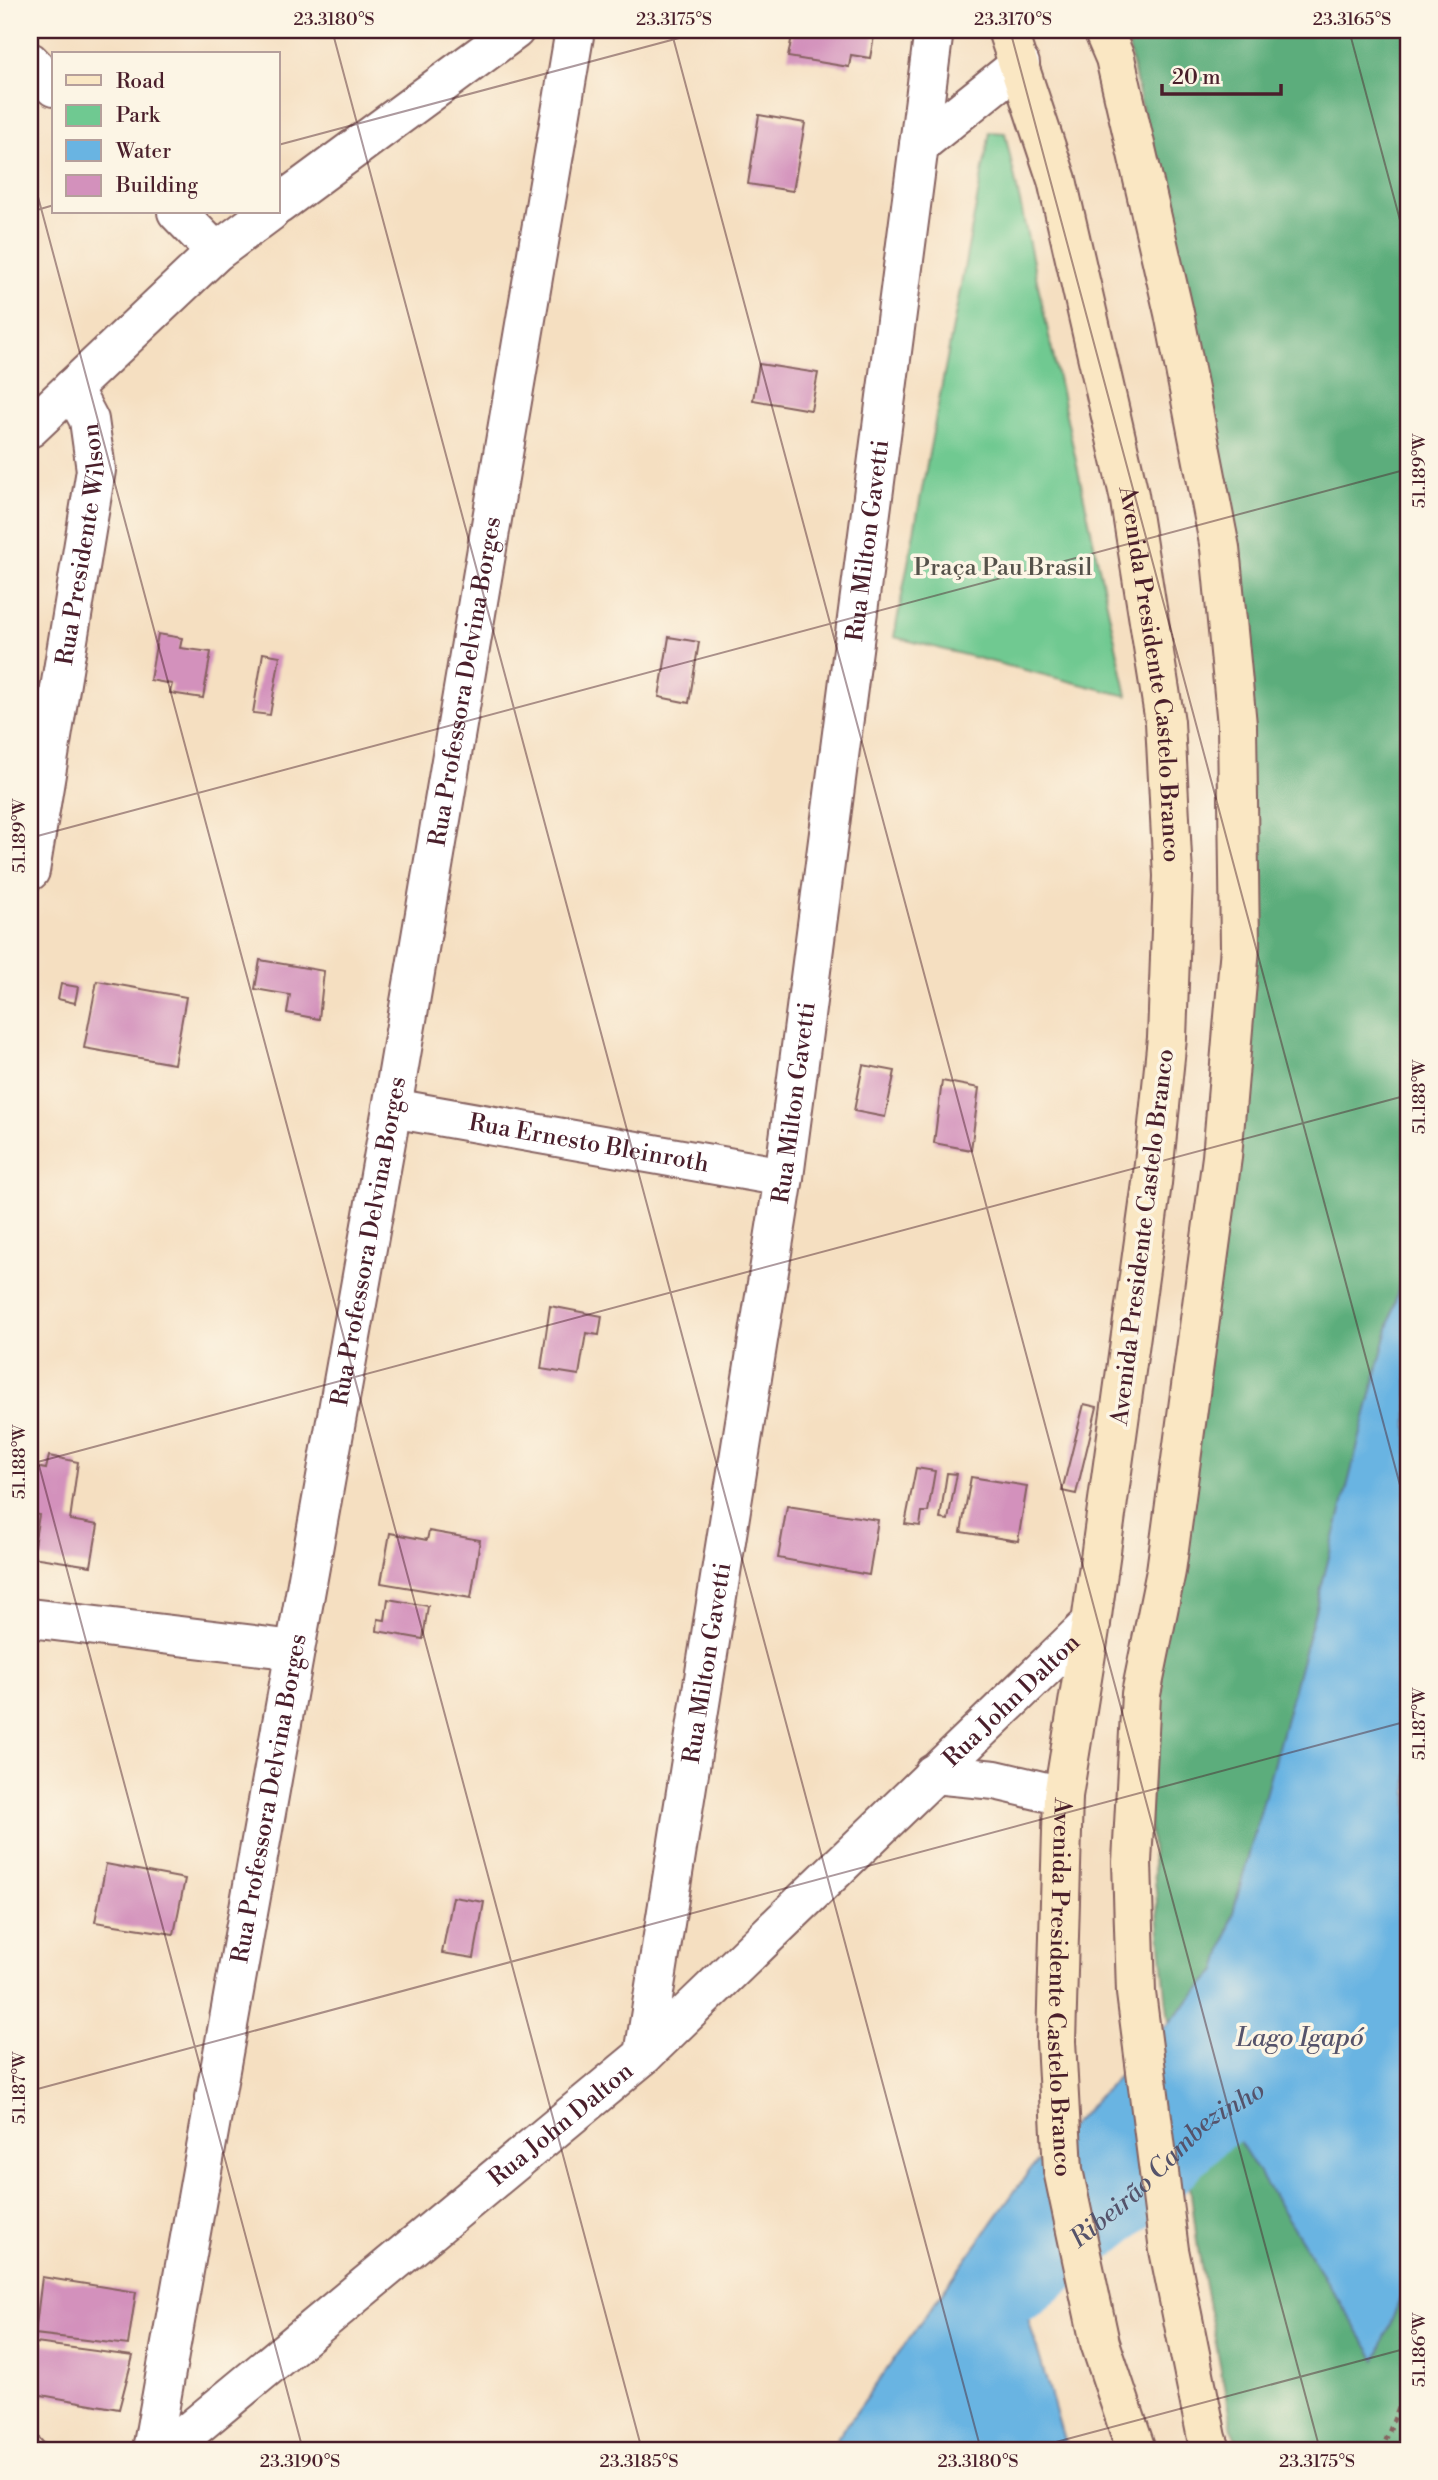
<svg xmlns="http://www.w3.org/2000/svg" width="1438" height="2480" viewBox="0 0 1438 2480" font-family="'Libre Bodoni',serif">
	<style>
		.green { fill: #6fc991; stroke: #5c745e; stroke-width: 2 }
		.forest { fill: #5bad7b; stroke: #526653; stroke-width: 2 }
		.water { fill: #69b4e2; stroke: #5a6a86; stroke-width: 2 }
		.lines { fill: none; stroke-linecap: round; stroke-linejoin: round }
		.river { stroke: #69b4e2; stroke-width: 72 }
		.building { fill: #d391bc }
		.street-casing { stroke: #866260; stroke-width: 42 }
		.secondary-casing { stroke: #866260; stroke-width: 42 }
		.path { stroke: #866260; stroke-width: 4.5; stroke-dasharray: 5 5; stroke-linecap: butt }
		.street { stroke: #fff; stroke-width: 38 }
		.secondary { stroke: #fae7c3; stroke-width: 38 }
		.ticks { fill: none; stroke: #4a1f2b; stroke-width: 2; stroke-opacity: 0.45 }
		.labels { text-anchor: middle; stroke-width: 7; stroke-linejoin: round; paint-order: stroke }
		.street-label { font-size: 24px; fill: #4a1f2b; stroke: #fcf5e5 }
		.park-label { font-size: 24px; fill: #55524a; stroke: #fcf5e5 }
		.water-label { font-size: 26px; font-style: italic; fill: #55536b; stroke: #fcf5e5 }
		.neatline { fill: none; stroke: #4a1f2b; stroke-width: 2.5 }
		.ticks-label { font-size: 18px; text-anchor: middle; fill: #4a1f2b }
	</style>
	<rect width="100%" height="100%" fill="#fcf5e5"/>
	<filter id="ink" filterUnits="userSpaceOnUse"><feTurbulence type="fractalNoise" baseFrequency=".0143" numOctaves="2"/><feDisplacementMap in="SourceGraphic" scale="14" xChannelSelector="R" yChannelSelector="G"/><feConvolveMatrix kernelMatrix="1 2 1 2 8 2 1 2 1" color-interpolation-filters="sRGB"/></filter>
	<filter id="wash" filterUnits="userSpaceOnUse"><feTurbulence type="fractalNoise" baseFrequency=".00686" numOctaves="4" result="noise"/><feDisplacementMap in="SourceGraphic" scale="28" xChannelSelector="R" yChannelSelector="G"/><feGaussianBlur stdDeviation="1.57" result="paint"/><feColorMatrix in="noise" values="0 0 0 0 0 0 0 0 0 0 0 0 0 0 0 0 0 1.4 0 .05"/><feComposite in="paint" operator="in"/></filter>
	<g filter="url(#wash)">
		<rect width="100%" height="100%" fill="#f5dfc1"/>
		<path class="green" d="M990,132L1005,133L1127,696L894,637Z"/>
		<path class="forest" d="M1125,30H1408V2450H1242L1232,2429L1198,2249L1166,1997L1149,1818L1156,1703L1249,944L1200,377Z"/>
		<path class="water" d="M1408,1251V2279L1376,2360L1207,2090L1025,2308L1067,2450H829L1030,2170L1217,1971L1314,1615Z"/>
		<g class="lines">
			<path class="river" id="s1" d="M1019,2285L1131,2195L1209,2117L1243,2099L1278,2076L1290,2047"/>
		</g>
		<g id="blocks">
			<g class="building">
				<path d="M793,30L875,31L870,58L851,55L849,67L788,57Z"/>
				<path d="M759,115L805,123L793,191L748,184Z"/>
				<path d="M759,364L818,373L811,410L753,400Z"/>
				<path d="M158,634L182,638L180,648L211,652L203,698L170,693L172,684L150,680Z"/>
				<path d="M669,637L699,642L689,703L659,697Z"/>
				<path d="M263,653L280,656L270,715L253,713Z"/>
				<path d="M260,960L324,971L319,1019L287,1013L290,995L255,989Z"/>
				<path d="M97,981L186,997L174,1064L84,1048Z"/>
				<path d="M61,984L78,987L75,1003L58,999Z"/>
				<path d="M863,1065L895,1071L885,1117L854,1111Z"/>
				<path d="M942,1081L979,1088L971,1150L934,1143Z"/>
				<path d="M550,1306L602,1316L599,1335L586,1333L579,1375L541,1369Z"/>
				<path d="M1084,1404L1097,1407L1076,1494L1062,1491Z"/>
				<path d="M49,1456L78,1462L70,1520L98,1525L91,1566L32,1557L39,1515L30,1513V1466L46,1469Z"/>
				<path d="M916,1468L935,1471L928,1512H922L920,1526L905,1524Z"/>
				<path d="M947,1473L957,1474L948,1520L940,1519Z"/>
				<path d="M971,1477L1027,1486L1018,1541L961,1532Z"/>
				<path d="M787,1506L878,1520L869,1575L778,1558Z"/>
				<path d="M429,1531L480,1540L471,1598L381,1583L390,1533L427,1540Z"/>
				<path d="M388,1599L428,1606L423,1639L377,1631L378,1619L385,1620Z"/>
				<path d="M106,1864L185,1879L174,1934L95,1922Z"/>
				<path d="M453,1897L484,1902L474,1958L442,1953Z"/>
				<path d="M42,2277L136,2292L128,2345L35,2334Z"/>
				<path d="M36,2343L133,2356L119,2409L30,2393V2376Z"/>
				<path d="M32,2430L50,2450H30V2432Z"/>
			</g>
		</g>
	</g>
	<g filter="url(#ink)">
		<use href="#blocks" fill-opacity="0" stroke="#866260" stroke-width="2"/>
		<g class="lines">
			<g class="street-casing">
				<g id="street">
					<path d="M30,62L54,87"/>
					<path d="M919,145L1020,64"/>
					<path d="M278,205L515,30"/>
					<path d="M177,212L216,252"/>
					<path d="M30,428L216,252L270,212"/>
					<path id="s2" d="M30,871L96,470L89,420L72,388"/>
					<path id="s3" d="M392,1108L784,1177"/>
					<path d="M30,1618L295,1650"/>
					<path d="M933,1774L995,1780L1063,1796"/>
					<path id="s4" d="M644,2055L784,1177L934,30"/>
					<path id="s5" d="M152,2450L392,1108L575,30"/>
					<path id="s6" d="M167,2450L644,2055L1091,1623"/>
				</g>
			</g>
			<g class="secondary-casing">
				<g id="secondary">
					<path id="s7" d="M1007,30L1057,180L1129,495L1165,722L1173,876L1167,1038L1152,1183L1091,1623L1063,1796L1056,2041L1063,2170L1100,2343L1136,2450"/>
					<path d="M1103,30L1115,58L1174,313L1220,548L1237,725L1240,947L1222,1157L1166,1571L1141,1694L1132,1862L1136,1993L1169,2250L1207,2438L1211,2450"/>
				</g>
			</g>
			<path class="path" d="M1382,2450L1408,2383"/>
			<use href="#street" class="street"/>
			<use href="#secondary" class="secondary"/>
		</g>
	</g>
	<path class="ticks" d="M332,30L981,2450M671,30L1320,2450M1010,30L1408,1515M1349,30L1408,250M278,145L709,30M30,167L642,2450M30,212L54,205M30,838L1408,469M30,1432L303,2450M30,1464L1408,1095M30,2091L1408,1721M1026,2450L1408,2348"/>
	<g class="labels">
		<g class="street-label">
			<text dy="8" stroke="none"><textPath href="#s4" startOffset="1531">Rua Milton Gavetti</textPath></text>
			<text dy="8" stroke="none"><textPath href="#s2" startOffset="331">Rua Presidente Wilson</textPath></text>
			<text dy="8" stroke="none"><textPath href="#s7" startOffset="662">Avenida Presidente Castelo Branco</textPath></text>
			<text dy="8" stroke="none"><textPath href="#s5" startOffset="1796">Rua Professora Delvina Borges</textPath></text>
			<text dy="8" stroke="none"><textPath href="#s4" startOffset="964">Rua Milton Gavetti</textPath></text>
			<text dy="8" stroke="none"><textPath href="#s3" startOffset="200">Rua Ernesto Bleinroth</textPath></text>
			<text transform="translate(1142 1237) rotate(-83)" y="8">Avenida Presidente Castelo Branco</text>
			<text dy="8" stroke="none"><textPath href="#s5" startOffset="1228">Rua Professora Delvina Borges</textPath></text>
			<text dy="8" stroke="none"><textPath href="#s4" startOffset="397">Rua Milton Gavetti</textPath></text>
			<text dy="8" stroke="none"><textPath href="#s6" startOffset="1130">Rua John Dalton</textPath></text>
			<text dy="8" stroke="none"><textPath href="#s5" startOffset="662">Rua Professora Delvina Borges</textPath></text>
			<text dy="8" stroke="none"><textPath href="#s7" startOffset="1984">Avenida Presidente Castelo Branco</textPath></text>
			<text dy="8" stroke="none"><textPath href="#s6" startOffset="511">Rua John Dalton</textPath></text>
		</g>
		<g class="park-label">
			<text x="1003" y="575">Praça Pau Brasil</text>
		</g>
		<g class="water-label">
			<text x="1300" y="2046">Lago Igapó</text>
			<text dy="9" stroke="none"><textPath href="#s1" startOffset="192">Ribeirão Cambezinho</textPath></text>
		</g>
	</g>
	<rect width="1438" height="2480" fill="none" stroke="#fcf5e5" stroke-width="77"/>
	<rect x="52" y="52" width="228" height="161" fill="#fcf5e5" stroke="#b59f9b" stroke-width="2"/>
	<rect x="66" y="75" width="35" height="10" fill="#fae7c3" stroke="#b59f9b" stroke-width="2"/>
	<text x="116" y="88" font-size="21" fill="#4a1f2b">Road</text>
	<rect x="66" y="105" width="35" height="21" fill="#6fc991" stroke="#b59f9b" stroke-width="2"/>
	<text x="116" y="122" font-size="21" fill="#4a1f2b">Park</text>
	<rect x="66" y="140" width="35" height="21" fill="#69b4e2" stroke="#b59f9b" stroke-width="2"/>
	<text x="116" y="158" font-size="21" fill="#4a1f2b">Water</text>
	<rect x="66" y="175" width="35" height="21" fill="#d391bc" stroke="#b59f9b" stroke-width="2"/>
	<text x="116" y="192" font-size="21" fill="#4a1f2b">Building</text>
	<path d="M1162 84v10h119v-10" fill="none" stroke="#4a1f2b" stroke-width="3.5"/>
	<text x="1172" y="84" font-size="21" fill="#4a1f2b" stroke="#fcf5e5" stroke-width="5" paint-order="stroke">20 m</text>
	<rect x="38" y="38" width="1362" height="2404" class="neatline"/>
	<g class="ticks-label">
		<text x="334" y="25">23.3180°S</text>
		<text x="674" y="25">23.3175°S</text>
		<text x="1013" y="25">23.3170°S</text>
		<text x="1352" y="25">23.3165°S</text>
		<text transform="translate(1419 471) rotate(-90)" y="6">51.189°W</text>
		<text transform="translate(19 836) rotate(-90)" y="6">51.189°W</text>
		<text transform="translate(1419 1097) rotate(-90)" y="6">51.188°W</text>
		<text transform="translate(19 1462) rotate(-90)" y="6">51.188°W</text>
		<text transform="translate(1419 1724) rotate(-90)" y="6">51.187°W</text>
		<text transform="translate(19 2088) rotate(-90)" y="6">51.187°W</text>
		<text transform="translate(1419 2350) rotate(-90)" y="6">51.186°W</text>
		<text x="300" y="2467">23.3190°S</text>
		<text x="639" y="2467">23.3185°S</text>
		<text x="978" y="2467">23.3180°S</text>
		<text x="1317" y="2467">23.3175°S</text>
	</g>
</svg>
